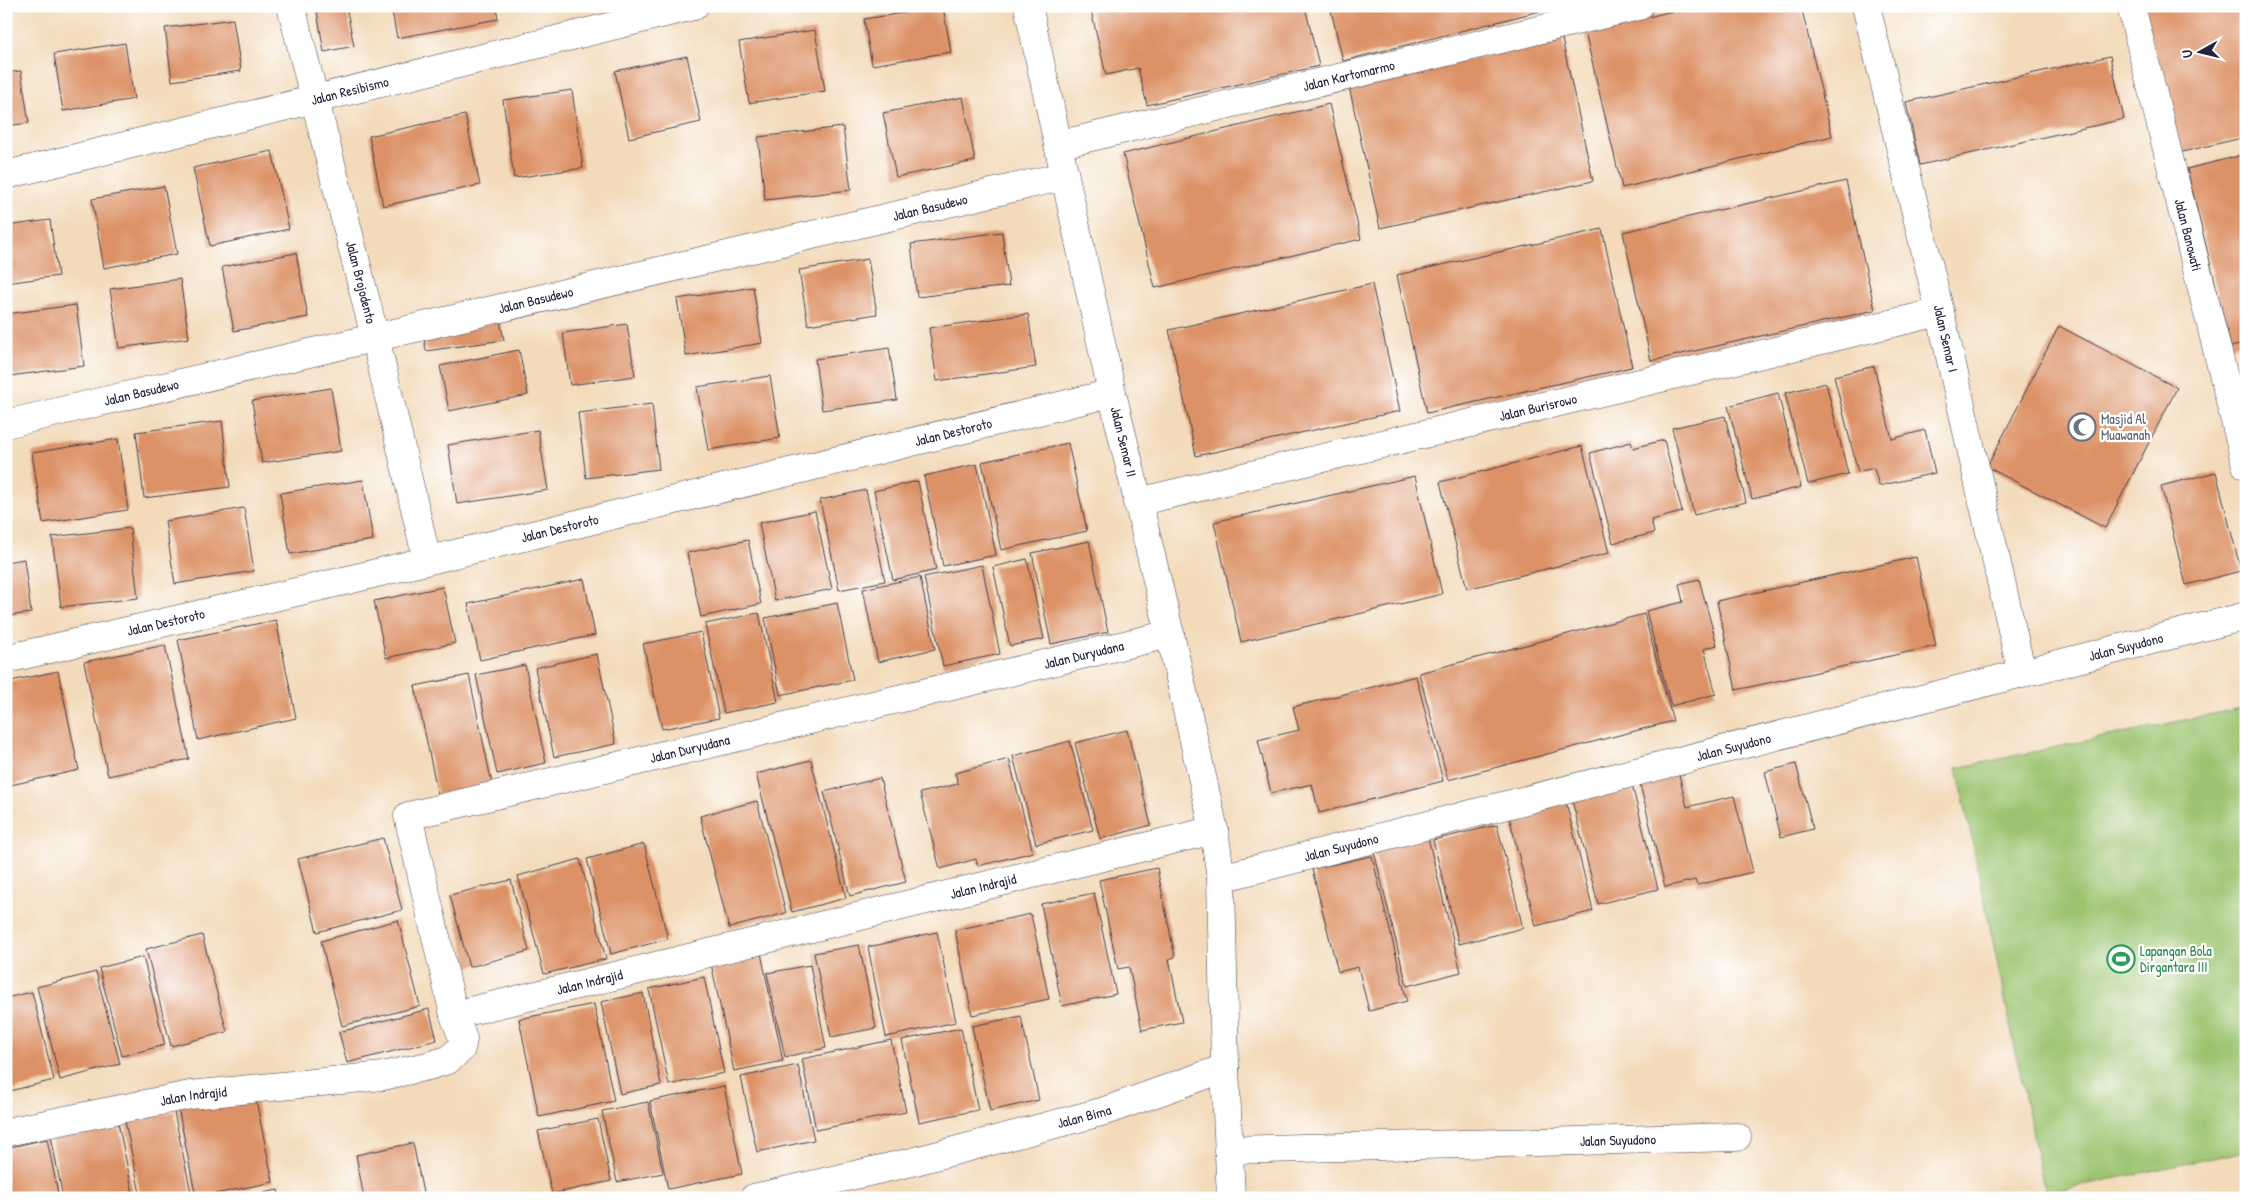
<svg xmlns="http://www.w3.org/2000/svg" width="2252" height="1204" viewBox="0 0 2252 1204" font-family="'Patrick Hand',sans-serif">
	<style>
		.green { fill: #9cc46f; stroke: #5f7355 }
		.building { fill: #dc9266 }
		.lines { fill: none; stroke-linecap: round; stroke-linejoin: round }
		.minor-casing { stroke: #413e4e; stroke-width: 29 }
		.minor { stroke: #fff; stroke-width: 28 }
		.labels { text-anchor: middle; stroke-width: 4.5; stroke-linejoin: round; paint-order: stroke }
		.street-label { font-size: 14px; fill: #22223b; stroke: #fff }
		.worship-label { font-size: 14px; fill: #5b616d; stroke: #fff; text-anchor: start }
		.leisure-label { font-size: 14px; fill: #27864d; stroke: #fff; text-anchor: start }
	</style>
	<rect width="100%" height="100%" fill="#fff"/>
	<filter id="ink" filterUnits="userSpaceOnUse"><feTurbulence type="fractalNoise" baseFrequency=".02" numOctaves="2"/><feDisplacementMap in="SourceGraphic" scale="10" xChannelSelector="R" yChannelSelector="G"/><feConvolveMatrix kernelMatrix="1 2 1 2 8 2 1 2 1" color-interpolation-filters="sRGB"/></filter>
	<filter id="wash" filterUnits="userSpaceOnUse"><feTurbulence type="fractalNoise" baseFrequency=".0096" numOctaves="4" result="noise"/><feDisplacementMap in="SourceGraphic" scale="20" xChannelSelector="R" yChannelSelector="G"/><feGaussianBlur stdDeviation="1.12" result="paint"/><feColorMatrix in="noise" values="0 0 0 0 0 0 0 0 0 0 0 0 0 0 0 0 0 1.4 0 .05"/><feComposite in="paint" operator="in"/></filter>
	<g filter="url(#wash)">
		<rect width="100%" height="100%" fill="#f3daba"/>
		<path class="green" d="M2246,707V1151L2045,1193L1957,768Z"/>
		<g id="blocks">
			<g class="building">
				<path d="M316,6H346L354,46L324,52Z"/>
				<path d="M391,6H496L498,19L397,38Z"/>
				<path d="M1090,6H1305L1319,66L1147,105L1138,68L1106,75Z"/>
				<path d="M1330,6H1548V9L1343,61Z"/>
				<path d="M1694,6H1801L1832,136L1622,188L1585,32Z"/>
				<path d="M1914,6H1938V7L1915,11Z"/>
				<path d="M2143,6H2246V137L2178,153Z"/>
				<path d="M943,7L951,52L872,65L864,19Z"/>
				<path d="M233,19L241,71L172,81L165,28Z"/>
				<path d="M815,30L825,91L749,103L739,42Z"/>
				<path d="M1562,39L1593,181L1380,228L1349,86Z"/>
				<path d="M125,43L134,99L63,111L54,54Z"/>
				<path d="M687,56L701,122L629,138L615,71Z"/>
				<path d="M2110,56L2124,119L1920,165L1906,102Z"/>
				<path d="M21,71L29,123L6,126V73Z"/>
				<path d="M572,90L583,168L514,178L503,100Z"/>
				<path d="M963,97L975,161L896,177L883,113Z"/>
				<path d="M1329,104L1361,239L1155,288L1123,154Z"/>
				<path d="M465,115L480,185L383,206L369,136Z"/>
				<path d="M843,127L851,190L765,200L758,137Z"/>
				<path d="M272,151L289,229L210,246L193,168Z"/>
				<path d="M2246,154V343L2231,347L2187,169Z"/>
				<path d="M1846,181L1875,310L1651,361L1623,232Z"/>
				<path d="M164,186L177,254L104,268L92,199Z"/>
				<path d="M50,220L58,276L6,283V226Z"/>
				<path d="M1602,229L1632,367L1427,413L1397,275Z"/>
				<path d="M1002,232L1009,286L917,297L911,244Z"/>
				<path d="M296,253L308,317L234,331L222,267Z"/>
				<path d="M868,259L877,314L808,325L799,270Z"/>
				<path d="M180,279L189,338L119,348L110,289Z"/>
				<path d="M1372,284L1400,411L1196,456L1169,330Z"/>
				<path d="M753,287L762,343L686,356L677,299Z"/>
				<path d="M76,305L84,366L10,376L6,348V314Z"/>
				<path d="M1028,314L1036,367L937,381L929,328Z"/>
				<path d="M500,320L504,340L426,351L423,331Z"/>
				<path d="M627,324L635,376L570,385L563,333Z"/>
				<path d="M2059,326L2177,388L2105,528L1987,467Z"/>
				<path d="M889,348L897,400L822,410L815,359Z"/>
				<path d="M519,350L528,395L449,411L440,366Z"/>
				<path d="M1874,366L1892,439L1925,430L1935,473L1879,486L1874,468L1858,472L1834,376Z"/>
				<path d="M770,376L780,438L708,450L697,387Z"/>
				<path d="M1826,383L1848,474L1808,484L1785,393Z"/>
				<path d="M331,388L341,451L262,463L252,401Z"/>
				<path d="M1778,393L1801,487L1752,499L1728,406Z"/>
				<path d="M652,404L659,469L586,478L578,413Z"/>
				<path d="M1725,416L1746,502L1694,515L1672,428Z"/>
				<path d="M222,421L230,487L144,498L136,432Z"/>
				<path d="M538,430L548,490L457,504L448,445Z"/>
				<path d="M118,439L128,510L43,523L32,453Z"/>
				<path d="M1664,440L1682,512L1651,520L1654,533L1613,543L1590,453L1631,442L1633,448Z"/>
				<path d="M1068,443L1087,531L1001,550L982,462Z"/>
				<path d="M1582,446L1609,553L1467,589L1440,482Z"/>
				<path d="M977,464L996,555L943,566L924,476Z"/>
				<path d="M2216,472L2241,571L2186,585L2161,486Z"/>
				<path d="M1415,476L1442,594L1241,642L1214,522Z"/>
				<path d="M363,480L373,540L290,554L280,493Z"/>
				<path d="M918,481L936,570L893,580L874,491Z"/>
				<path d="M866,490L885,581L839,590L820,500Z"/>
				<path d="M244,508L254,571L175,584L165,521Z"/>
				<path d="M815,511L832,589L775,601L759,523Z"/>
				<path d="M130,528L138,598L61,607L52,537Z"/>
				<path d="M748,540L761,604L701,617L687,553Z"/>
				<path d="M1089,541L1108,632L1051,644L1032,553Z"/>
				<path d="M1916,557L1936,646L1736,690L1717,601Z"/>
				<path d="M24,559L31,613L6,616V562Z"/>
				<path d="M1027,559L1044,639L1010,646L993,567Z"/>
				<path d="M982,565L1000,654L943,666L924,577Z"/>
				<path d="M920,577L935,649L878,662L863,589Z"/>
				<path d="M584,579L595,635L480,660L468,604Z"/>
				<path d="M1699,579L1717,645L1704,649L1716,694L1671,706L1646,611L1683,602L1679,584Z"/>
				<path d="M443,587L455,643L386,658L374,601Z"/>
				<path d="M837,603L853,680L780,695L765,618Z"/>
				<path d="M759,613L778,702L724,713L705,624Z"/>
				<path d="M1644,614L1673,721L1448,780L1419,673Z"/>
				<path d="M276,620L296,718L198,740L178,640Z"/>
				<path d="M701,632L719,718L662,729L643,644Z"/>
				<path d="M165,645L189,759L108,776L84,662Z"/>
				<path d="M597,654L616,744L554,757L535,668Z"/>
				<path d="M525,665L546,763L497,774L476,675Z"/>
				<path d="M58,671L79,770L6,786V682Z"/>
				<path d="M469,675L492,784L438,795L415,686Z"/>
				<path d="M1416,676L1443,781L1319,813L1312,784L1271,793L1258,740L1299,730L1293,707Z"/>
				<path d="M1127,730L1151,825L1100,839L1075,743Z"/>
				<path d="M1070,741L1093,830L1036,844L1013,756Z"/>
				<path d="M1009,759L1033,852L978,866L976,859L940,869L920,793L958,784L955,773Z"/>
				<path d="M811,760L846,898L792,912L756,774Z"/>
				<path d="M1796,764L1813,829L1781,837L1765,772Z"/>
				<path d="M1678,771L1687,807L1734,796L1753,872L1697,885L1695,880L1665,887L1639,780Z"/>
				<path d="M880,778L906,882L850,896L824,792Z"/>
				<path d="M1631,781L1658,889L1598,904L1571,796Z"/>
				<path d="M1565,798L1593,911L1536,926L1508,812Z"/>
				<path d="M757,801L786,913L729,928L700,816Z"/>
				<path d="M1497,825L1523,928L1459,944L1433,840Z"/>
				<path d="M1427,834L1461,972L1407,986L1373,848Z"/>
				<path d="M383,838L402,910L317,932L298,859Z"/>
				<path d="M644,844L668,939L611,954L587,859Z"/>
				<path d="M1372,856L1407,1001L1369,1011L1358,967L1338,972L1312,869Z"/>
				<path d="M580,859L606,959L544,974L518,876Z"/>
				<path d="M1157,868L1175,957L1169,959L1182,1022L1142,1030L1129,967L1118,969L1099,880Z"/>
				<path d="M511,880L529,951L469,967L450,895Z"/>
				<path d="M1094,893L1116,994L1062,1006L1041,904Z"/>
				<path d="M1031,914L1049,999L972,1015L955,930Z"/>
				<path d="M398,920L420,1006L342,1026L321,941Z"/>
				<path d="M937,932L956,1022L886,1037L868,947Z"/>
				<path d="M202,935L227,1032L171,1046L146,949Z"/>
				<path d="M859,945L876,1028L831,1037L814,953Z"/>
				<path d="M761,953L783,1061L734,1071L711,963Z"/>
				<path d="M143,957L165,1045L122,1056L99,968Z"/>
				<path d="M810,965L826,1048L785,1057L767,973Z"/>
				<path d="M96,972L120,1064L60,1080L37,987Z"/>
				<path d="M704,977L724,1073L669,1085L649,989Z"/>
				<path d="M32,992L54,1080L6,1092V998Z"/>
				<path d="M643,993L661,1085L620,1094L601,1002Z"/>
				<path d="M594,1004L614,1101L539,1117L519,1019Z"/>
				<path d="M429,1009L437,1040L347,1063L339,1032Z"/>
				<path d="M1021,1016L1039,1100L990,1111L972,1026Z"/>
				<path d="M961,1028L978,1110L919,1122L902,1040Z"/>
				<path d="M891,1040L906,1112L816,1130L802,1059Z"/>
				<path d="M798,1065L814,1140L757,1152L741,1077Z"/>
				<path d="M724,1086L742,1174L668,1189L650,1101Z"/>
				<path d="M254,1091L273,1182L196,1198L178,1107Z"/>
				<path d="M648,1102L663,1173L617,1182L602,1111Z"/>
				<path d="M174,1112L191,1192L162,1198H141L125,1121Z"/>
				<path d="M117,1118L134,1198H63L50,1131Z"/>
				<path d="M598,1119L611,1181L552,1194L538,1131Z"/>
				<path d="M47,1139L59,1198H6V1148Z"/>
				<path d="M413,1143L424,1198H364L356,1155Z"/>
				<path d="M278,1190L280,1198H243V1197Z"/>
			</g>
		</g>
	</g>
	<g filter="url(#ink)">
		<use href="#blocks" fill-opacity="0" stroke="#413e4e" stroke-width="1"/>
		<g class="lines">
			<g class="minor-casing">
				<g id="minor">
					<path id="s1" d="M291,6L375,337L427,560"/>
					<path id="s2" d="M1028,6L1112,393L1170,634L1214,830L1221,878L1225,1068L1231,1198"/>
					<path id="s3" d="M1866,6L1940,312L2022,674"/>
					<path id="s4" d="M2131,6L2246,465"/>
					<path id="s5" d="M1058,145L1639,6"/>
					<path id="s6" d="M6,175L694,6"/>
					<path id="s7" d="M6,424L1064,176"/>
					<path id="s8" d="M1137,502L1940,312"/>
					<path id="s9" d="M6,659L348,580L1112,393"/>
					<path id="s10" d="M1221,878L2246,616"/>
					<path id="s11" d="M454,1015L408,816L1170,634"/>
					<path id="s12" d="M6,1132L190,1095L383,1076L428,1066L448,1060L461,1049L463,1039L454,1015L1214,830"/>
					<path id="s13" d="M1228,1150L1737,1137"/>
					<path id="s14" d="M754,1198L912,1162L1105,1111L1225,1068"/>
				</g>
			</g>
			<use href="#minor" class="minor"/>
		</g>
	</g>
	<defs>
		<g id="mosque-ring" transform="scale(1.4375)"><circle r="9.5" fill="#fff" stroke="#6b7280" stroke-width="1.5"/><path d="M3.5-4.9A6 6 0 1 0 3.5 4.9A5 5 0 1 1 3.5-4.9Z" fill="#6b7280"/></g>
		<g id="stadium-ring" transform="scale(1.4375)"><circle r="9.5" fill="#fff" stroke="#2e9e5b" stroke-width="1.5"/><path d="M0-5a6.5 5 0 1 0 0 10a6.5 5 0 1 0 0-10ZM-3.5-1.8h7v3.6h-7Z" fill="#2e9e5b"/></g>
	</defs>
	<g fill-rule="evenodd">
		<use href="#mosque-ring" x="2082" y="427"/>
		<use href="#stadium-ring" x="2121" y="959"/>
	</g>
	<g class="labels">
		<g class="street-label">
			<text dy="5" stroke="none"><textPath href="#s5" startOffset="299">Jalan Kartomarmo</textPath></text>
			<text dy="5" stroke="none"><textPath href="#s6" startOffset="354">Jalan Resibismo</textPath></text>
			<text dy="5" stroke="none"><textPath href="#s7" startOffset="949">Jalan Basudewo</textPath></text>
			<text dy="5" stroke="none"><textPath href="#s4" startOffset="236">Jalan Banowati</textPath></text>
			<text dy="5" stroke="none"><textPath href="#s1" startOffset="285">Jalan Brojodento</textPath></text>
			<text dy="5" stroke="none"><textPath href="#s7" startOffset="544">Jalan Basudewo</textPath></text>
			<text dy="5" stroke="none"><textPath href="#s3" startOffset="342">Jalan Semar I</textPath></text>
			<text dy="5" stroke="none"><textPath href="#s7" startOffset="139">Jalan Basudewo</textPath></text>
			<text dy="5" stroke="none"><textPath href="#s8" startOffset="412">Jalan Burisrowo</textPath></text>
			<text dy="5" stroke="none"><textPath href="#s9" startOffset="974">Jalan Destoroto</textPath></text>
			<text dy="5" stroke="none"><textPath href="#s2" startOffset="446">Jalan Semar II</textPath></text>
			<text dy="5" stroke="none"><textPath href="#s9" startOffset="569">Jalan Destoroto</textPath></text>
			<text dy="5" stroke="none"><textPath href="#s9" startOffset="164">Jalan Destoroto</textPath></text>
			<text dy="5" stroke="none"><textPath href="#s10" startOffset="934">Jalan Suyudono</textPath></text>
			<text dy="5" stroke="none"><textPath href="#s11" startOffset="899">Jalan Duryudana</textPath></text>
			<text dy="5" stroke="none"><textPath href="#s10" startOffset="529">Jalan Suyudono</textPath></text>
			<text dy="5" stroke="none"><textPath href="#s11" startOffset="494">Jalan Duryudana</textPath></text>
			<text dy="5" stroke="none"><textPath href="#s10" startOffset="124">Jalan Suyudono</textPath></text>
			<text dy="5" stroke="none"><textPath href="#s12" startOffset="1046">Jalan Indrajid</textPath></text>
			<text dy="5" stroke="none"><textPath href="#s12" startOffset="641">Jalan Indrajid</textPath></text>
			<text dy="5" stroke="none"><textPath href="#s12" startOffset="191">Jalan Indrajid</textPath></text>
			<text dy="5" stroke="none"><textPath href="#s14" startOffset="340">Jalan Bima</textPath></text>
			<text dy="5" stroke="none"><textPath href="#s13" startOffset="390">Jalan Suyudono</textPath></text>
		</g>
		<g class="worship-label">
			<text x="2101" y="424">Masjid Al<tspan x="2101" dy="16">Muawanah</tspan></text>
		</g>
		<g class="leisure-label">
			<text x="2140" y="956">Lapangan Bola<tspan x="2140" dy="16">Dirgantara III</tspan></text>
		</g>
	</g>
	<rect width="2252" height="1204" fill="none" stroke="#fff" stroke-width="25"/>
	<g transform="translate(2200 52) rotate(262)" stroke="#ffffff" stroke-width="4" paint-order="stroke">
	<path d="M0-4L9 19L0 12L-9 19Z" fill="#22223b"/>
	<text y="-8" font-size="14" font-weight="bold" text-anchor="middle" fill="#22223b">U</text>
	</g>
</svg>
